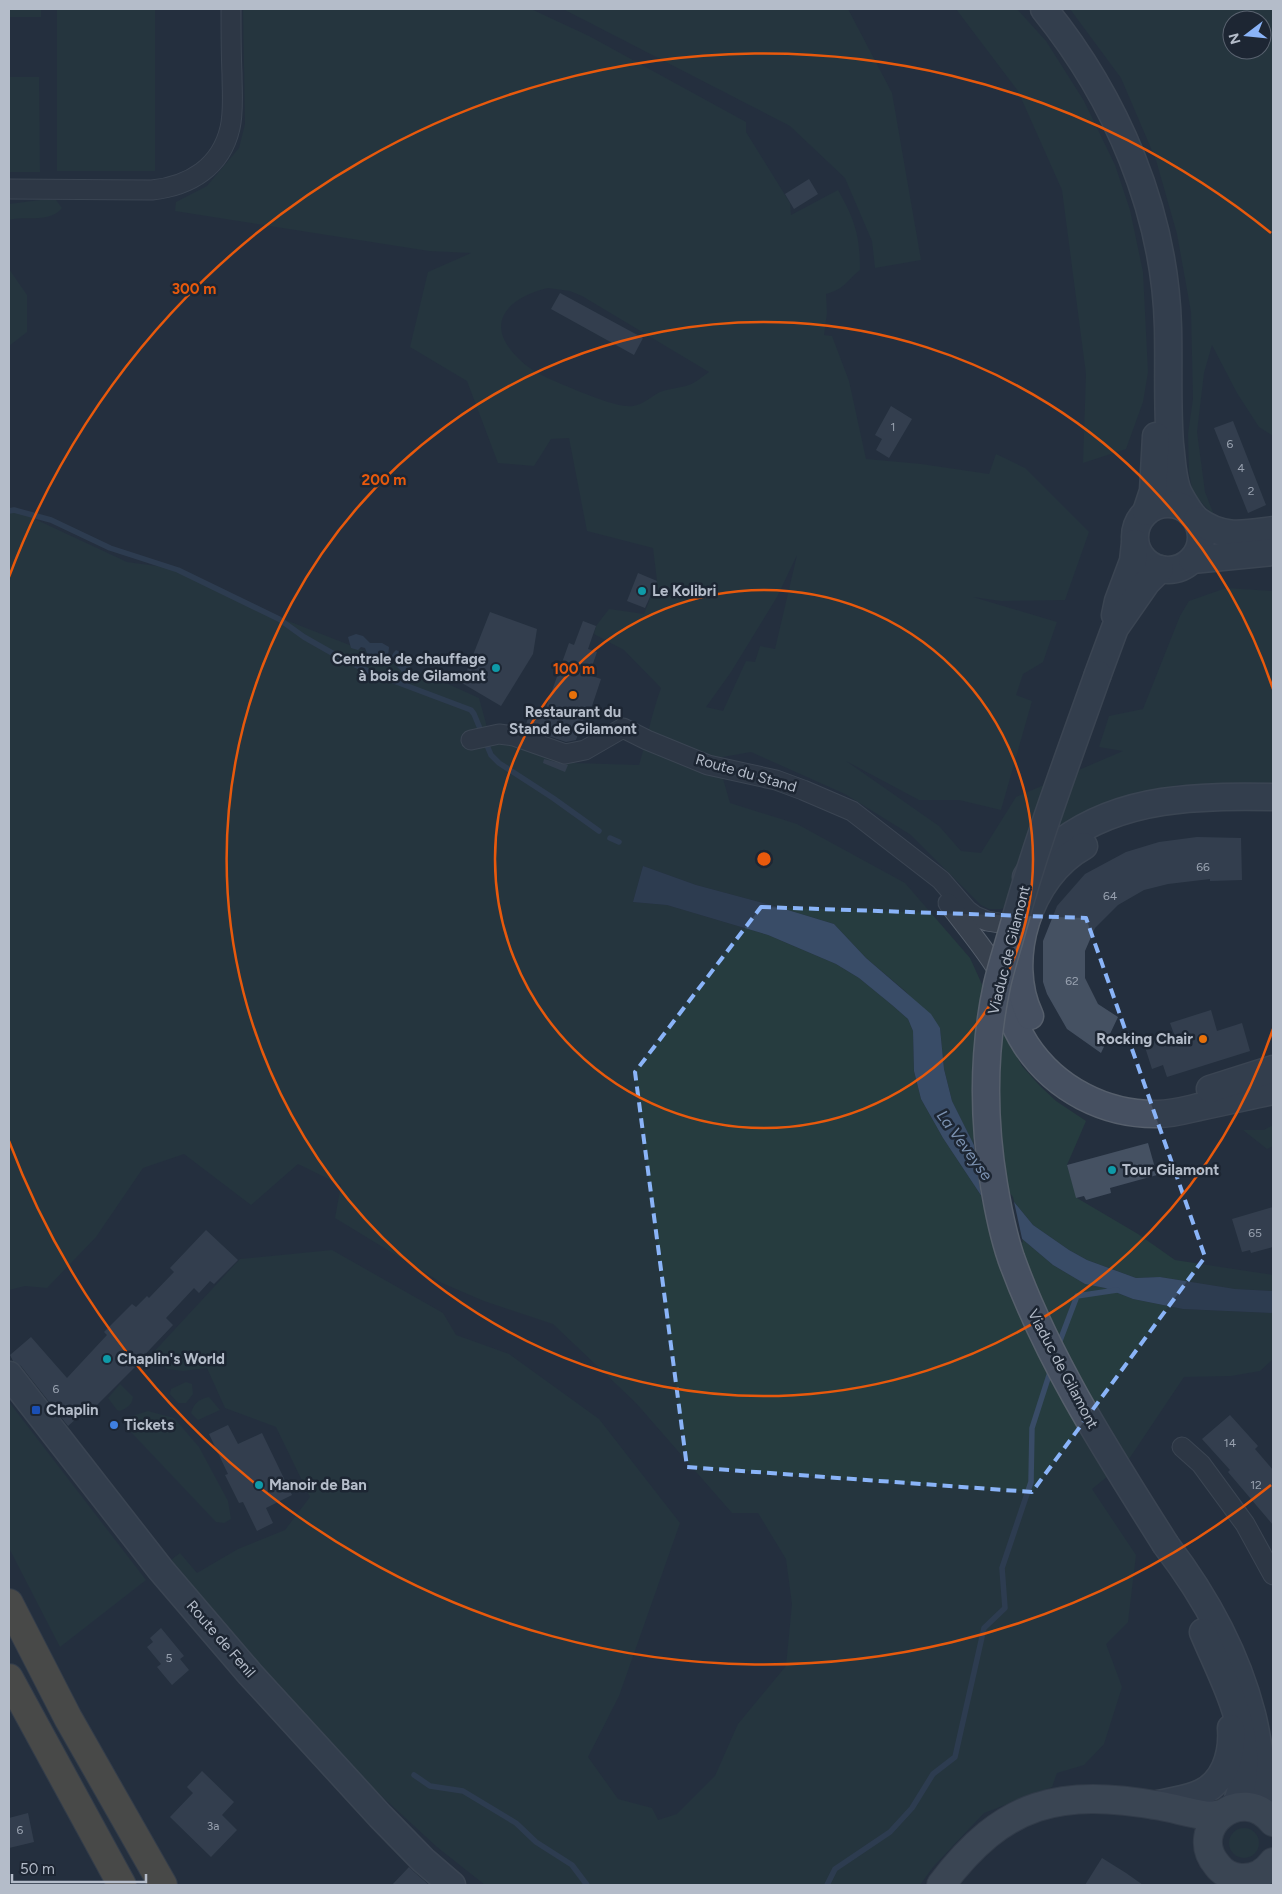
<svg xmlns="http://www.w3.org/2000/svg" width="1282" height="1894" viewBox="0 0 1282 1894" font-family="Figtree,sans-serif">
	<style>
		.green { fill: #263c3f; fill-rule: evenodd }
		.water { fill: #394c67 }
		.pier { fill: #242f3e }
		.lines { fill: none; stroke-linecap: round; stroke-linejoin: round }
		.stream { stroke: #394c67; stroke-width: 5.5 }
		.building { fill: #455162 }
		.street-casing { stroke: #565f6c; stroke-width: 21 }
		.secondary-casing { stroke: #565f6c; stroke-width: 29 }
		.primary-casing { stroke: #414a57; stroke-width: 30 }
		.highway-casing { stroke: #434c59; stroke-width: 30 }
		.street { stroke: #38414e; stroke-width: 19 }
		.secondary { stroke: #465061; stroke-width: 26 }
		.primary { stroke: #56606e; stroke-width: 28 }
		.highway { stroke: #746855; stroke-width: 28 }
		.secondary-bridge-casing { stroke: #565f6c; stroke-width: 29; stroke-linecap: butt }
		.secondary-bridge { stroke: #465061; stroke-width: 26 }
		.marked { fill: none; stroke: #8ab4f8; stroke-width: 4; stroke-dasharray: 10 6; stroke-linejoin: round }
		.ring { fill: none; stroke: #e8590c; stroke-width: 2.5 }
		.culture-dot { fill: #0f9aa8; stroke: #1d2633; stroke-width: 2 }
		.food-dot { fill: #e8710a; stroke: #1d2633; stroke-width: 2 }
		.transit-dot { fill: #1a4fb4; stroke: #1d2633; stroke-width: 2 }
		.shop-dot { fill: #3f7fe0; stroke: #1d2633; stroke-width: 2 }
		.labels { text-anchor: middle; stroke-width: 5; stroke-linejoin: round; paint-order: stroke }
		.number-label { font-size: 12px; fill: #98a1af }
		.poi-label { font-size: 15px; font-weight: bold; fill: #b4bcc9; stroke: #1d2633; text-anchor: start }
		.street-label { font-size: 15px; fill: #b4bcc9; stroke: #1d2633 }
		.water-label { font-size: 16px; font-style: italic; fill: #7c92b1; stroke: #1d2633 }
		.centre { fill: #e8590c; stroke: #1d2633; stroke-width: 2.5 }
		.ring-label { font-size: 15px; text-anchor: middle; font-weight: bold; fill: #e8590c; stroke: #1d2633; stroke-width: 5; stroke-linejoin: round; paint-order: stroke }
	</style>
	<rect width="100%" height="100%" fill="#242f3e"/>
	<g class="green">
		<rect x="9" y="9" width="32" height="8"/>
		<rect x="57" y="9" width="98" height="162"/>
		<path d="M243,9H531L589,36L746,122V132L790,203L791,215L838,190C855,220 860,236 860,270C844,283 846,288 826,294L827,313L824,335L832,336L849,381L866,459L921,464L989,474L996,454L1025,468L1089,532L1065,600L1001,601L973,597L1057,622L1043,662L1023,674L1016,695L1032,701L1001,810L959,800H919L846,761L939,826L961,851L981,853L1016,797L1123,751L1099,747L1109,716L1143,709L1180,616L1189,601L1226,588L1273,591V784L1178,785L1090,810L1068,822L1046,847L1012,904L1001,909H989L981,905L911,835L845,794L751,752L717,758L730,803L797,824L905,883L970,958L1005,1035L1022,1066L1039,1085L1056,1101L1086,1121L1067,1165L1077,1198L1138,1234L1175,1260L1273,1275V1291L1235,1289L1160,1277L1136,1278L1087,1260L1069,1250L1033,1225L996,1180L978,1153L952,1101L944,1069L940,1028L905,991L866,958L834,924L778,907L696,885L643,866L633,902L667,905L768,935L836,964L859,978L892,1005L908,1019L913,1031L914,1071L921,1099L943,1138L994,1215L1053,1265L1085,1284L1105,1288L1133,1299L1183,1309L1273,1313V1359L1260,1371L1231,1376L1184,1377L1129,1459L1092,1489L1136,1555L1128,1622L1106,1644L1122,1687L1104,1744L1084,1765L1057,1773L1052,1787L984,1813L933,1867L920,1885H485L437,1847L314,1734L171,1560L180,1553L197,1573L238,1549L285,1530L310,1497L276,1427L225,1408L207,1368L183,1371L167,1369L150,1356L240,1259L332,1250L443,1313L456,1335L509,1354L599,1419L680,1523L619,1696L588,1757L618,1799L652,1808L658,1820L677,1814L715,1776L738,1724L786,1666L792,1604L786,1559L758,1513H732L636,1403L553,1324L484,1301L442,1283L335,1218L341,1185L298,1164L251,1205L184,1154L143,1168L96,1237L47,1288L25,1286L9,1290V507L127,562L171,568L283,619L439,680L479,698L487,727L574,763L639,765C647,739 652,713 661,688L624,650L594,634L596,626L609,609L644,614L657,581L653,548L587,531L569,438L551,439L534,466L498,463L467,381L410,347L428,272L471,253L429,251L175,211L176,202L207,186L239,148L245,124ZM548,288L570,291L582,296L709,372C702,377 694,384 686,386C678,388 668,389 660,392C652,396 642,405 633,406C619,408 591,396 578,391C558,382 534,375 518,358C482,323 509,297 548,288ZM797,555L775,649L760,646L755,662L746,661L723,711L706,707L731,672L777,597Z"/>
		<path d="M563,9H848L892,93L921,260L875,268L872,241L845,178L790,126Z"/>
		<path d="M956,9H1017L1046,41L1084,101L1115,165L1130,210L1143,272L1148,372L1143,402L1126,449L1083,463L1086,374L1062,190L1018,91Z"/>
		<path d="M1070,9H1273V436L1259,427L1237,393L1212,345L1204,373L1197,432L1205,492L1214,515L1193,494L1189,472L1188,434L1193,399L1191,312L1177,234L1156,160L1121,78ZM1232,20H1262V50H1232Z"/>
		<path d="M9,77H39L40,172H9Z"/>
		<path d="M48,199L56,200L62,208C49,224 26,215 9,220V204Z"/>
		<path d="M9,269L27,295V332L9,346Z"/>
		<path d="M1273,1125V1146L1267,1149L1243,1130H1264Z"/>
		<path d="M186,1382L192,1384L193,1394L186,1403H178L170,1394L171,1389Z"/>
		<path d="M120,1384L133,1397C132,1405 127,1408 120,1411L117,1410L108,1398Z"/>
		<path d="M209,1397L220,1410L198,1420L191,1413C194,1403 199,1399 209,1397Z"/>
		<path d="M9,1402L146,1580L60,1647L9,1548Z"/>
		<path d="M148,1411L174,1418L199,1447L228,1501L231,1519L224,1523L216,1522L129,1430L127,1423L135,1415Z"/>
		<circle cx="1244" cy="1843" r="15"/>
	</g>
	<g class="water">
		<path d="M356,634L363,636L370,643H382L389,647L388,657L382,661L369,658L365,648L361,647L358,650L351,648L348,637Z"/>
		<path d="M396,650L404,654H408L410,656V667L403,673C397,666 386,659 396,650Z"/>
		<path d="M643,866L696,885L778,907L834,924L866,958L931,1014L940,1028L944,1069L952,1101L978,1153L996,1180L1033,1225L1069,1250L1087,1260L1136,1278L1160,1277L1235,1289L1273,1291V1313L1183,1309L1133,1299L1105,1288L1085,1284L1053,1265L994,1215L943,1138L921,1099L914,1071L913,1031L908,1019L892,1005L859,978L836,964L768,935L667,905L633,902Z"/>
	</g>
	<path class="pier" d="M973,1138L998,1178L1013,1197L1023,1243L992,1217L982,1202Z"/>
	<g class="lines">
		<g class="stream">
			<path d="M9,511L14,510L51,520L110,548L178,570L279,619L304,637L341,658L370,672L471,710L474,714L491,755L499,763L553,798L599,831"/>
			<path d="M610,838L619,842"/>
			<path d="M1058,1346L1077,1296L1117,1290"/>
			<path d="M414,1775L430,1786L463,1791L516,1823L536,1842L572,1865L587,1885"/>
			<path d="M827,1885L835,1869L890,1832L912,1808L933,1774L955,1757L984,1628L1005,1608L1002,1568L1031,1482L1032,1428L1051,1369"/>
		</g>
	</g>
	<g class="building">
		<path d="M809,179L818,194L794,209L785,194Z"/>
		<path d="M560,293L643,338L634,355L551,309Z"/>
		<path d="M891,406L912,419L889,458L876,450L882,439L875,435Z"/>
		<path d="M1233,421L1266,505L1248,513L1214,428Z"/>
		<path d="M638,573L657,581L645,608L627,601Z"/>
		<path d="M490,612L537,629L533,654L501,706L462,683Z"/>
		<path d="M583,621L596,626L588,649L597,652L589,675L601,679L589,715L585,714L576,740L566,742L525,728L530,711L543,716L569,643L574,645Z"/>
		<path d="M544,759L568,765L565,772L543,763Z"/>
		<path d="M1197,837L1241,838L1242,880L1210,881V879L1168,884L1144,890L1118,905L1095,928L1085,951V978L1098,1004L1118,1017L1101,1053L1067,1029L1047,994L1043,982V941L1057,906L1085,874L1126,852L1159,842Z"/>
		<path d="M1211,1010L1217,1031L1242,1023L1250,1051L1167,1077L1163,1065L1152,1069L1144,1044L1174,1034L1170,1023Z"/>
		<path d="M1148,1143L1157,1175L1110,1188L1111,1193L1086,1200L1084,1196L1076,1198L1067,1165Z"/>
		<path d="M1273,1207V1247L1251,1253L1250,1250L1242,1252L1232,1219Z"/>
		<path d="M206,1230L238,1260L214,1284L210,1281L199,1293L194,1288L166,1318L173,1325L134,1366L135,1367L95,1407L93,1404L68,1426L21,1366L13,1361L10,1355L31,1337L67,1378L107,1335L104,1332L132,1304L136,1307L147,1296L149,1298L174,1272L170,1268Z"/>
		<path d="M1230,1415L1258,1446L1255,1449L1273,1470V1525L1228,1472L1230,1470L1202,1439Z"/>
		<path d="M228,1425L238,1444L262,1433L292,1495L266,1508L273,1523L257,1531L243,1502L239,1503L225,1475L228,1474L209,1434Z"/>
		<path d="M161,1628L184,1656L180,1659L189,1670L172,1685L157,1667L161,1664L147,1647L153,1642L150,1638Z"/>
		<path d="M202,1771L234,1802L222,1815L237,1830L211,1857L170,1817L193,1793L187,1787Z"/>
		<path d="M28,1813L34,1842L9,1848V1818Z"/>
		<path d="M1102,1858L1126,1873L1143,1885H1085Z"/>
		<path d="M409,1867L413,1871L429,1885H392Z"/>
	</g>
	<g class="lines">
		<g class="street-casing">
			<g id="street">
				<path d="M9,189L152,190C190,186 221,167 230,128C234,111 232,92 232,74C231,52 231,31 231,9"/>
				<path d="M471,740L499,734L514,736L565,754L585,750L623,728L647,740L708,765L776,780L803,790L852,811L941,880L967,910L975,916L987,921L1006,924"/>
				<path d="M948,903C966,927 985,949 1000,974"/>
				<path d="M1182,1447L1201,1464L1245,1524L1273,1575"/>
			</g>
		</g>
		<g class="secondary-casing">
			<g id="secondary">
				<path d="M1044,9C1116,98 1165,211 1168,327C1169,366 1167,405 1170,444C1172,459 1172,474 1177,489C1180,497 1185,504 1190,512"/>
				<circle cx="1168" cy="537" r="33"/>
				<path d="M1146,512L1153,491L1156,436"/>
				<path d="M1197,520C1223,539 1243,534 1273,530"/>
				<path d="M1192,560L1273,552"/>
				<path d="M1115,615L1118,601L1133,561L1135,543"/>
				<path d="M1098,674L1115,628L1147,582L1160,569"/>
				<path d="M1026,877C1035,862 1047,853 1061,842C1123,796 1199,796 1273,797"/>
				<path d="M1001,966C1000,993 1012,1023 1026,1045C1055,1089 1105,1115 1158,1114C1172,1114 1186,1110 1199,1107C1224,1102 1249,1096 1273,1091"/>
				<path d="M1030,1016C1003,960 1029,876 1084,846"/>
				<path d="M1210,1089L1273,1069"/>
				<path d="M9,1375L161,1570L250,1674L380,1816L423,1860L452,1885"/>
				<path d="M1166,1545C1205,1596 1236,1652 1252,1714C1261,1749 1262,1785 1271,1819"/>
				<path d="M1203,1632C1227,1689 1261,1746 1235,1807"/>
				<path d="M1153,1805C1167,1802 1182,1800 1196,1795C1224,1785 1233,1755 1231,1728"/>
			</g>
		</g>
		<g class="primary-casing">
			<g id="primary">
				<path d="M1273,1822C1241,1782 1186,1829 1217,1865C1222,1872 1231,1877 1240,1878C1253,1879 1265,1873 1273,1862"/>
				<path d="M941,1885C1004,1801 1060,1788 1161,1806C1177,1809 1193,1814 1210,1816L1222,1814"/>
			</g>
		</g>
		<g class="highway-casing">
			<g id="highway">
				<path d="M9,1603L68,1718L163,1885"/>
				<path d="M9,1678L122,1885"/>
			</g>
		</g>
		<use href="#street" class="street"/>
		<use href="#secondary" class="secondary"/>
		<use href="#primary" class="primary"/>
		<use href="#highway" class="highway"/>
		<g class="secondary-bridge-casing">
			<path id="secondary-bridge" d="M1098,674C1068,759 1036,843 1012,931C1007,949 1001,967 997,985C983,1050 983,1119 994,1185C998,1209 1003,1234 1011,1258C1048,1361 1108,1453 1166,1545"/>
		</g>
		<use href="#secondary-bridge" class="secondary-bridge"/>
	</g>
	<path d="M0 0H1282V1894H0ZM761,907L1086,918L1205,1257L1032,1492L687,1467L635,1072Z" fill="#242f3e" fill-opacity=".55" fill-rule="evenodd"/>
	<path class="marked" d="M761,907L1086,918L1205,1257L1032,1492L687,1467L635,1072Z"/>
	<g class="ring">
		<circle cx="764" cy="859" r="269"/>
		<path d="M1273 1029A537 537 0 1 1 1273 689"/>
		<path d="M1271 1485A806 806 0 0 1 9 1141M9 577A806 806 0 0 1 1271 233"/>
	</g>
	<g class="culture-dot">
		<circle cx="642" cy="591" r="5"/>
		<circle cx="496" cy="668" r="5"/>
		<circle cx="1112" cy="1170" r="5"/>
		<circle cx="107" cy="1359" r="5"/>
		<circle cx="259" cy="1485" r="5"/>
	</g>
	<g class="food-dot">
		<circle cx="573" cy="695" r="5"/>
		<circle cx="1203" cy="1039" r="5"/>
	</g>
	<rect class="transit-dot" x="31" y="1405" width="10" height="10" rx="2.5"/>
	<circle class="shop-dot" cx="114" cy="1425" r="5"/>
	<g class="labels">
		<g class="number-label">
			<text x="893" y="431">1</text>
			<text x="1230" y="448">6</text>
			<text x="1241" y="472">4</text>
			<text x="1251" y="495">2</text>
			<text x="1203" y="871">66</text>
			<text x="1110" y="900">64</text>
			<text x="1072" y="985">62</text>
			<text x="1255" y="1237">65</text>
			<text x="56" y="1393">6</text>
			<text x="1230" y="1447">14</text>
			<text x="1256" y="1489">12</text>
			<text x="169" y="1662">5</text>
			<text x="213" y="1830">3a</text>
			<text x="20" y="1834">6</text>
		</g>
		<g class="poi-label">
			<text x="652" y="596">Le Kolibri</text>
			<text x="486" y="664" text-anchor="end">Centrale de chauffage<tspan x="486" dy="17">à bois de Gilamont</tspan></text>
			<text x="573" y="717" text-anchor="middle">Restaurant du<tspan x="573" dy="17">Stand de Gilamont</tspan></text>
			<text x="1193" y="1044" text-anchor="end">Rocking Chair</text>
			<text x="1122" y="1175">Tour Gilamont</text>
			<text x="117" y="1364">Chaplin's World</text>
			<text x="46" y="1415">Chaplin</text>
			<text x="124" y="1430">Tickets</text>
			<text x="269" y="1490">Manoir de Ban</text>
		</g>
		<g class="street-label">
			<text transform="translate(746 773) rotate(16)" y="5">Route du Stand</text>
			<text transform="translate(1009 950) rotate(-76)" y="5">Viaduc de Gilamont</text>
			<text transform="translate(1063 1369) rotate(62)" y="5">Viaduc de Gilamont</text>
			<text transform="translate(221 1639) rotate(49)" y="5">Route de Fenil</text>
		</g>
		<g class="water-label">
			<text transform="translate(965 1145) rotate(54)" y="6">La Veveyse</text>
		</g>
	</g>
	<circle cx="764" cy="859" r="8" class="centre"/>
	<g class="ring-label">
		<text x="194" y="294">300 m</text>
		<text x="384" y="485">200 m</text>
		<text x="574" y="674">100 m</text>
	</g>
	<rect width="1282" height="1894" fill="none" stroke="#b4bcc9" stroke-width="20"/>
	<g transform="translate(1247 35) rotate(254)"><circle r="24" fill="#1d2633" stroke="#59626f"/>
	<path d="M0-4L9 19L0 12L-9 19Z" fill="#8ab4f8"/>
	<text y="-8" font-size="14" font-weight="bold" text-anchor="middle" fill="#b4bcc9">N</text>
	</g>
	<path d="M12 1874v8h134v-8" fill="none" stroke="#b4bcc9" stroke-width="2.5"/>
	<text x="20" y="1874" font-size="15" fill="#b4bcc9" stroke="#1d2633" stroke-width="4" paint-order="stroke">50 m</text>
</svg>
